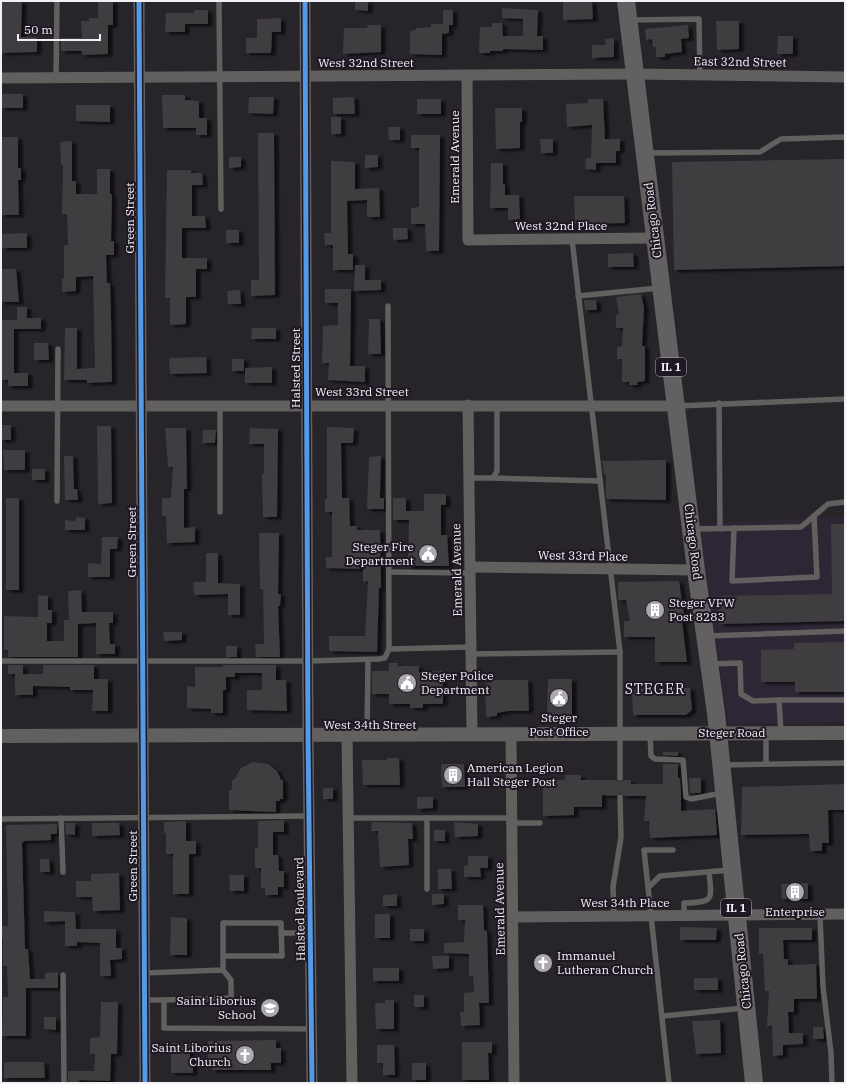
<svg xmlns="http://www.w3.org/2000/svg" width="846" height="1084" viewBox="0 0 846 1084" font-family="'IBM Plex Serif',serif">
	<style>
		.built { fill: #2e2635 }
		.building { fill: #3f3c41; filter: url(#shadow) }
		.lines { fill: none; stroke-linecap: round; stroke-linejoin: round }
		.service { stroke: #62605f; stroke-width: 5.5 }
		.minor { stroke: #62605f; stroke-width: 11 }
		.tertiary { stroke: #62605f; stroke-width: 14 }
		.primary { stroke: #626061; stroke-width: 18 }
		.cycleway-casing { stroke: #1e1823; stroke-width: 8 }
		.cycleway { stroke: #5399e6; stroke-width: 5 }
		.labels { text-anchor: middle; stroke-width: 4; stroke-linejoin: round; paint-order: stroke }
		.shield { fill: #1e1823; stroke: #b3aeb7; stroke-width: 1 }
		.shield-label { font-size: 11px; font-weight: bold; fill: #f3eff7 }
		.street-label { font-size: 12px; fill: #f3eff7; stroke: #1e1823 }
		.poi-label { font-size: 12px; fill: #f3eff7; stroke: #1e1823; text-anchor: start }
		.quarter-label { font-size: 14px; letter-spacing: 1px; fill: #e8e0f0; stroke: #1e1823 }
	</style>
	<defs>
		<filter id="shadow"><feDropShadow dx="4.5" dy="2.5" stdDeviation="1" flood-color="#0009"/></filter>
	</defs>
	<rect width="100%" height="100%" fill="#27242a"/>
	<path class="built" d="M845,516V722L728,724L699,524Z"/>
	<g class="building">
		<path d="M1,1H22L21,37H37V52L1,53Z"/>
		<path d="M98,1H113V25H108V54L82,55V51H61V38H82L81,21H89V18H98Z"/>
		<path d="M355,1H368V11L355,10Z"/>
		<path d="M563,1H592L593,19L563,20Z"/>
		<path d="M502,8L538,10L537,36H543V50L503,49V51H490V53H479L480,27H492V23H502L503,36H523V19L502,18Z"/>
		<path d="M194,10H208V24H185V32H165L166,13H194Z"/>
		<path d="M443,10H453V25H449V33L442,34V55L410,54V31L416,30V28L431,27V24H443Z"/>
		<path d="M281,18V32H272L271,53H246V38H257V19Z"/>
		<path d="M716,21H739V49L717,50Z"/>
		<path d="M367,25H381V52L343,54L344,28H368Z"/>
		<path d="M688,25L689,38L681,39L682,52L665,54V57H656V47H653L652,39L646,40L645,29Z"/>
		<path d="M778,36H793V54H777Z"/>
		<path d="M614,38V57L592,58V45H606L605,39Z"/>
		<rect x="1" y="94" width="22" height="14"/>
		<path d="M162,95H185V100L199,101V118H207V135H196V128H163Z"/>
		<path d="M249,97H274L273,114L248,113Z"/>
		<path d="M354,97L355,114H333V98Z"/>
		<rect x="417" y="99" width="24" height="15"/>
		<path d="M588,99H603L605,139H620V151H616V163H596V170L585,169L586,158H591L592,125L567,127L566,104L588,103Z"/>
		<path d="M76,105H110V122L76,121Z"/>
		<path d="M495,108H522V122H520V148L496,149Z"/>
		<rect x="331" y="117" width="10" height="17"/>
		<path d="M388,127H400V140H389Z"/>
		<path d="M258,133H274L275,295L251,296V280H259Z"/>
		<path d="M411,135H440L439,251H426L425,224H411V208L419,207V148H411Z"/>
		<path d="M2,137H18V168H21V180H18L19,215H1Z"/>
		<path d="M540,139H553V153H541Z"/>
		<path d="M72,141V181H76V194H97V169H110V194H112L111,241H114V255H106L107,283H110L111,317L112,382L87,383V380H64L65,328H77V369L95,368L93,276L76,277V291L62,292V279H64V245H68L67,214H62L63,165H61L60,142Z"/>
		<path d="M365,155H378V167L365,168Z"/>
		<path d="M229,157H241V167L229,168Z"/>
		<path d="M845,159V266L674,270L672,162Z"/>
		<path d="M331,161L355,162V189L379,188L380,217H367V200L347,201L348,254H353V270H333V245H325L324,233H331Z"/>
		<path d="M491,163H503V184H505V195H519L520,219L508,220V208H490Z"/>
		<path d="M167,170H191V173H202L203,185H192V216H205L206,228H182V258H207V269H196V297H186V324L170,325V298H165Z"/>
		<path d="M574,196H624L625,223L575,224Z"/>
		<path d="M393,228H407L408,239L393,240Z"/>
		<rect x="226" y="230" width="13" height="13"/>
		<path d="M27,233V248H2V234Z"/>
		<path d="M633,253L634,267H608V254Z"/>
		<path d="M355,265H365V280H381V290L354,291Z"/>
		<path d="M2,269H16L19,302H1Z"/>
		<path d="M325,289H351L350,366H365V382L328,380L329,363H322L323,326L338,325V303H325Z"/>
		<path d="M240,290L241,304H228L227,291Z"/>
		<path d="M641,294L644,308L642,346H645V381L637,382L638,385H629V382H622V359H617V347L622,346L623,328H616V315H619L616,297Z"/>
		<path d="M584,300H596L597,310H585Z"/>
		<path d="M17,307H27V318H41V329H14V373H28V386H8V380H1V320H17Z"/>
		<path d="M369,319H380L381,354H368Z"/>
		<path d="M252,328H276V339H251Z"/>
		<path d="M34,343H48L49,360H34Z"/>
		<path d="M206,357L207,373L170,374L169,358Z"/>
		<rect x="232" y="359" width="12" height="12"/>
		<path d="M272,367V383H245V368Z"/>
		<rect x="1" y="425" width="10" height="15"/>
		<path d="M97,426H111L112,503L98,504Z"/>
		<path d="M327,427L354,428L353,443H341L342,498H349L350,526H357V530H380L381,588H379L377,652L329,651V636H365L368,581L363,582V569L326,568V557H332V512H325V499H327Z"/>
		<path d="M165,428H186L187,489H184V528L195,527V542L167,543L166,516H162V498H171L173,467H168Z"/>
		<path d="M250,428L278,429L277,517H263L262,474H264V444H249Z"/>
		<path d="M203,430H216L215,443H202Z"/>
		<path d="M3,450H25V470H4Z"/>
		<path d="M64,456H73L74,489H77L78,500H65Z"/>
		<path d="M381,456L380,496V498H384V509H367L369,457Z"/>
		<path d="M666,460V500L606,499V474H604L602,461Z"/>
		<rect x="32" y="469" width="13" height="11"/>
		<path d="M424,494H446V505H441V535H447L449,566H408L409,520H393V498H406V511H424Z"/>
		<rect x="6" y="498" width="13" height="92"/>
		<path d="M76,517L85,518V530H65V520L75,521Z"/>
		<path d="M831,524H845V621L719,624V596L832,594Z"/>
		<path d="M259,533H279L278,594H281L280,606H278L280,657H256L255,644H264L263,589H260Z"/>
		<path d="M102,537H118L117,549H110V577H88V563L101,564Z"/>
		<path d="M206,553H218V583L240,584V615H228V594L194,595L193,582H206Z"/>
		<path d="M679,581L685,621H682L687,662H655V637H624V621H630L626,600H618V582Z"/>
		<path d="M81,590L82,612H113V623H109L110,644H115V654H96V623L78,624V657H8V650H4V616L38,617V595L48,596V610H52V623H47V641H64V620H69L68,591Z"/>
		<path d="M163,632H182V640L164,641Z"/>
		<path d="M845,642V692H795V682H761V650L794,649V643Z"/>
		<rect x="226" y="646" width="11" height="11"/>
		<path d="M389,663H398V666H419V672L443,671V704H423V708H410V704H389V694H372V671H389Z"/>
		<path d="M8,665H23V674H43V665H94V679H108V711H92L93,690H70V687L33,686V695H15V674H8Z"/>
		<path d="M223,665H276V680H286L287,711L247,710V690H262V673H235V677H226V690H223V713H211V709L187,708V686L195,687V667H223Z"/>
		<path d="M548,679H572V717H547Z"/>
		<path d="M490,680H528L529,711H508L497,713V716L486,717L485,683H491Z"/>
		<path d="M660,688H690L692,710L686,715H633L632,690L643,689V693L660,692Z"/>
		<path d="M663,752H678V756L663,755Z"/>
		<path d="M387,758H399L400,785H363L362,760H387Z"/>
		<path d="M253,762L268,764L277,771L281,780H283V799H280V801H276V812L229,810V790H232V780H234L241,768Z"/>
		<path d="M441,764H464L465,787H442Z"/>
		<path d="M663,764H678V778H680L681,793V811L715,809L717,835L650,838L649,821H644L646,796H624L620,793L616,796L602,795V807H574V815L543,816V780H565V775H581V780H616L620,782L624,780H631V784H663Z"/>
		<path d="M689,778H701V793H690Z"/>
		<path d="M845,784V810H828L829,843H822V851H810L809,834L741,835L742,787Z"/>
		<rect x="323" y="788" width="10" height="11"/>
		<path d="M417,797H433V808L417,809Z"/>
		<path d="M284,820V832H273V855H278L279,871H284V887H278V895H265V888H261V868H255V848H258V821Z"/>
		<path d="M186,821V841H196V854H189V894H173V854H166V833H164V822Z"/>
		<path d="M372,822L412,823L413,839H408L409,865L380,867L378,831H371Z"/>
		<path d="M454,822L478,824V836L455,837Z"/>
		<path d="M65,823H75V835L66,834Z"/>
		<path d="M92,823H119L120,835L92,836Z"/>
		<path d="M57,824V834H51V840L24,841L22,843L25,949H28L30,979H45V973L58,972V988H26V1036H2L3,997H8L7,966H3V938H1V926H8L6,825Z"/>
		<rect x="434" y="830" width="11" height="11"/>
		<path d="M468,856H488V868H480L481,877H464V866L468,865Z"/>
		<path d="M40,859H49L50,872H40Z"/>
		<path d="M438,869H451L452,889H438Z"/>
		<path d="M119,873L120,910L93,911L92,897H76V881H91V874Z"/>
		<path d="M229,875H244V891H230Z"/>
		<path d="M808,883V899H782L781,884Z"/>
		<path d="M397,894V906H383V895Z"/>
		<path d="M432,894H444V904L432,905Z"/>
		<path d="M458,905H483L484,930L487,931L489,1003H479L480,1025L461,1026L460,1012H464V993L474,992L473,976H469V954L444,953V943L464,942L465,920H458Z"/>
		<path d="M44,911L75,912L76,929H116V948H122V959L110,960L111,976H100V943L77,942V946H65V921L44,922Z"/>
		<rect x="375" y="914" width="15" height="24"/>
		<path d="M171,917L187,918V955H170Z"/>
		<path d="M680,927L717,928L716,940H680Z"/>
		<path d="M759,928H812V940H783L784,959H788V965L816,964L817,999H794V1012H788L789,1033H803V1044L783,1045V1055L773,1056L772,1026H767L769,991H765L763,954H759Z"/>
		<rect x="410" y="929" width="14" height="12"/>
		<path d="M432,956H449V968L433,969Z"/>
		<rect x="373" y="968" width="26" height="13"/>
		<rect x="694" y="978" width="24" height="12"/>
		<rect x="414" y="995" width="10" height="12"/>
		<path d="M385,1000H394V1029H376L375,1003H385Z"/>
		<path d="M101,1002H118L117,1054H111L110,1081L79,1080L80,1083H68V1071H94L95,1054H90V1038L100,1037Z"/>
		<path d="M44,1017H56V1030L44,1029Z"/>
		<path d="M720,1020L721,1053L696,1054L692,1021Z"/>
		<path d="M813,1027H823L824,1039H813Z"/>
		<path d="M276,1040V1048H281V1063H271V1070H212V1065H208V1041Z"/>
		<path d="M462,1042H492V1053H488L489,1080H462Z"/>
		<path d="M171,1043H190V1061H193V1073H171Z"/>
		<path d="M377,1045H394L395,1075H383V1063H377Z"/>
		<path d="M4,1062H44L45,1078H4Z"/>
		<rect x="412" y="1063" width="14" height="17"/>
	</g>
	<g class="lines">
		<g class="service">
			<path d="M219,1L221,209"/>
			<path d="M631,20L699,19L700,75"/>
			<path d="M56,78L57,1"/>
			<path d="M647,153L760,152L781,139L845,137"/>
			<path d="M572,239L620,652V778"/>
			<path d="M578,296L659,288"/>
			<path d="M719,403L720,529"/>
			<path d="M677,406L845,399"/>
			<path d="M469,478H493L497,471V406"/>
			<path d="M493,478L600,481"/>
			<path d="M57,501L58,349"/>
			<path d="M220,512V406"/>
			<path d="M734,528L732,581L817,577L814,516"/>
			<path d="M693,529L801,527L828,504L845,502"/>
			<path d="M389,572L470,573"/>
			<path d="M707,636L845,631"/>
			<path d="M389,649L471,647"/>
			<path d="M471,654L620,652"/>
			<path d="M1,661H307L378,659L385,658L389,649L388,306"/>
			<path d="M711,664L740,663L741,694L753,701L779,700L781,733"/>
			<path d="M779,700H845"/>
			<path d="M650,734L651,756L655,759L683,760L686,797L691,799L722,793"/>
			<path d="M367,735L368,660"/>
			<path d="M766,764V734"/>
			<path d="M724,765L845,763"/>
			<path d="M61,818L63,872"/>
			<path d="M348,818H512"/>
			<path d="M427,818V889"/>
			<path d="M1,819L309,816"/>
			<path d="M512,823H540"/>
			<path d="M648,888L660,876L730,870"/>
			<path d="M684,915V903C714,902 712,901 709,872"/>
			<path d="M820,915L823,987L831,1053L832,1083"/>
			<path d="M614,916L613,887L621,837L620,797"/>
			<path d="M281,933H310"/>
			<path d="M223,956H282L281,923H223V970"/>
			<path d="M144,973L223,970L231,980V998L164,1000V1028L311,1029"/>
			<path d="M63,975L64,1083"/>
			<path d="M145,1000H164"/>
			<path d="M663,1016L744,1008"/>
			<path d="M669,1083L644,850H673"/>
		</g>
		<g class="minor">
			<path d="M139,1L145,1083"/>
			<path d="M305,1L308,735L312,1083"/>
			<path d="M467,75L468,240L655,238"/>
			<path d="M1,78L635,74L845,77"/>
			<path d="M468,405L472,734"/>
			<path d="M1,406H676"/>
			<path d="M470,567L696,570"/>
			<path d="M511,734L514,1083"/>
			<path d="M347,735L352,1083"/>
			<path d="M513,917L845,914"/>
		</g>
		<path class="tertiary" d="M1,736L845,733"/>
		<path class="primary" d="M626,1L696,570L716,713L754,1083"/>
		<g class="cycleway-casing">
			<g id="cycleway">
				<path d="M139,1L145,1083"/>
				<path d="M305,1L308,735L312,1083"/>
			</g>
		</g>
		<use href="#cycleway" class="cycleway"/>
	</g>
	<defs>
		<g id="civic-disc" transform="scale(1)"><circle r="9.5" fill="#aca8af" stroke="#1e1823"/><path d="M-.6-6.5H3V-4.5H.6V-3L4-1V1h2V6H-6V1h2V-1L-.6-3ZM-1.2 2.5V6h2.4V2.5Z" fill="#fff"/></g>
		<g id="building-disc" transform="scale(1)"><circle r="9.5" fill="#aca8af" stroke="#1e1823"/><path d="M-4-6H4V6H1V3H-1V6H-4ZM-2.5-4.3h1.7v1.8h-1.7ZM.8-4.3h1.7v1.8H.8ZM-2.5-1h1.7V.8h-1.7ZM.8-1h1.7V.8H.8Z" fill="#fff"/></g>
		<g id="church-disc" transform="scale(1)"><circle r="9.5" fill="#aca8af" stroke="#1e1823"/><path d="M-1.2-6h2.4v3.5h3.3v2.4h-3.3V6h-2.4V-.1h-3.3v-2.4h3.3Z" fill="#fff"/></g>
		<g id="school-disc" transform="scale(1)"><circle r="9.5" fill="#aca8af" stroke="#1e1823"/><path d="M0-5L7-2L0 1L-7-2ZM-4 1L0 2.5L4 1V4Q0 6-4 4Z" fill="#fff"/></g>
	</defs>
	<g fill-rule="evenodd">
		<use href="#civic-disc" x="428" y="554"/>
		<use href="#building-disc" x="655" y="610"/>
		<use href="#civic-disc" x="407" y="683"/>
		<use href="#civic-disc" x="559" y="698"/>
		<use href="#building-disc" x="453" y="775"/>
		<use href="#building-disc" x="795" y="892"/>
		<use href="#church-disc" x="543" y="963"/>
		<use href="#school-disc" x="270" y="1008"/>
		<use href="#church-disc" x="245" y="1055"/>
	</g>
	<g class="labels">
		<g class="shield">
			<rect x="656" y="358" width="30" height="18" rx="3"/>
			<rect x="721" y="899" width="30" height="18" rx="3"/>
		</g>
		<g class="shield-label">
			<text x="671" y="371">IL 1</text>
			<text x="736" y="912">IL 1</text>
		</g>
		<g class="street-label">
			<text transform="translate(740 62) rotate(1)" y="4">East 32nd Street</text>
			<text x="366" y="67">West 32nd Street</text>
			<text transform="translate(455 157) rotate(-90)" y="4">Emerald Avenue</text>
			<text transform="translate(130 218) rotate(-90)" y="4">Green Street</text>
			<text transform="translate(653 220) rotate(-97)" y="4">Chicago Road</text>
			<text x="561" y="230">West 32nd Place</text>
			<text transform="translate(296 368) rotate(-90)" y="4">Halsted Street</text>
			<text x="362" y="396">West 33rd Street</text>
			<text transform="translate(132 542) rotate(-90)" y="4">Green Street</text>
			<text transform="translate(693 542) rotate(83)" y="4">Chicago Road</text>
			<text transform="translate(583 556) rotate(1)" y="4">West 33rd Place</text>
			<text transform="translate(457 570) rotate(-91)" y="4">Emerald Avenue</text>
			<text x="370" y="729">West 34th Street</text>
			<text x="732" y="737">Steger Road</text>
			<text transform="translate(133 866) rotate(-90)" y="4">Green Street</text>
			<text x="625" y="907">West 34th Place</text>
			<text transform="translate(300 909) rotate(-91)" y="4">Halsted Boulevard</text>
			<text transform="translate(500 909) rotate(-91)" y="4">Emerald Avenue</text>
			<text transform="translate(743 971) rotate(-96)" y="4">Chicago Road</text>
		</g>
		<g class="poi-label">
			<text x="414" y="551" text-anchor="end">Steger Fire<tspan x="414" dy="14">Department</tspan></text>
			<text x="669" y="607">Steger VFW<tspan x="669" dy="14">Post 8283</tspan></text>
			<text x="421" y="680">Steger Police<tspan x="421" dy="14">Department</tspan></text>
			<text x="559" y="722" text-anchor="middle">Steger<tspan x="559" dy="14">Post Office</tspan></text>
			<text x="467" y="772">American Legion<tspan x="467" dy="14">Hall Steger Post</tspan></text>
			<text x="795" y="916" text-anchor="middle">Enterprise</text>
			<text x="557" y="960">Immanuel<tspan x="557" dy="14">Lutheran Church</tspan></text>
			<text x="256" y="1005" text-anchor="end">Saint Liborius<tspan x="256" dy="14">School</tspan></text>
			<text x="231" y="1052" text-anchor="end">Saint Liborius<tspan x="231" dy="14">Church</tspan></text>
		</g>
		<g class="quarter-label">
			<text x="655" y="694">STEGER</text>
		</g>
	</g>
	<rect width="846" height="1084" fill="none" stroke="#f3eff7" stroke-width="4"/>
	<path d="M18 34v6h82v-6" fill="none" stroke="#f3eff7" stroke-width="2"/>
	<text x="24" y="34" font-size="12" fill="#f3eff7" stroke="#1e1823" stroke-width="3" paint-order="stroke">50 m</text>
</svg>
